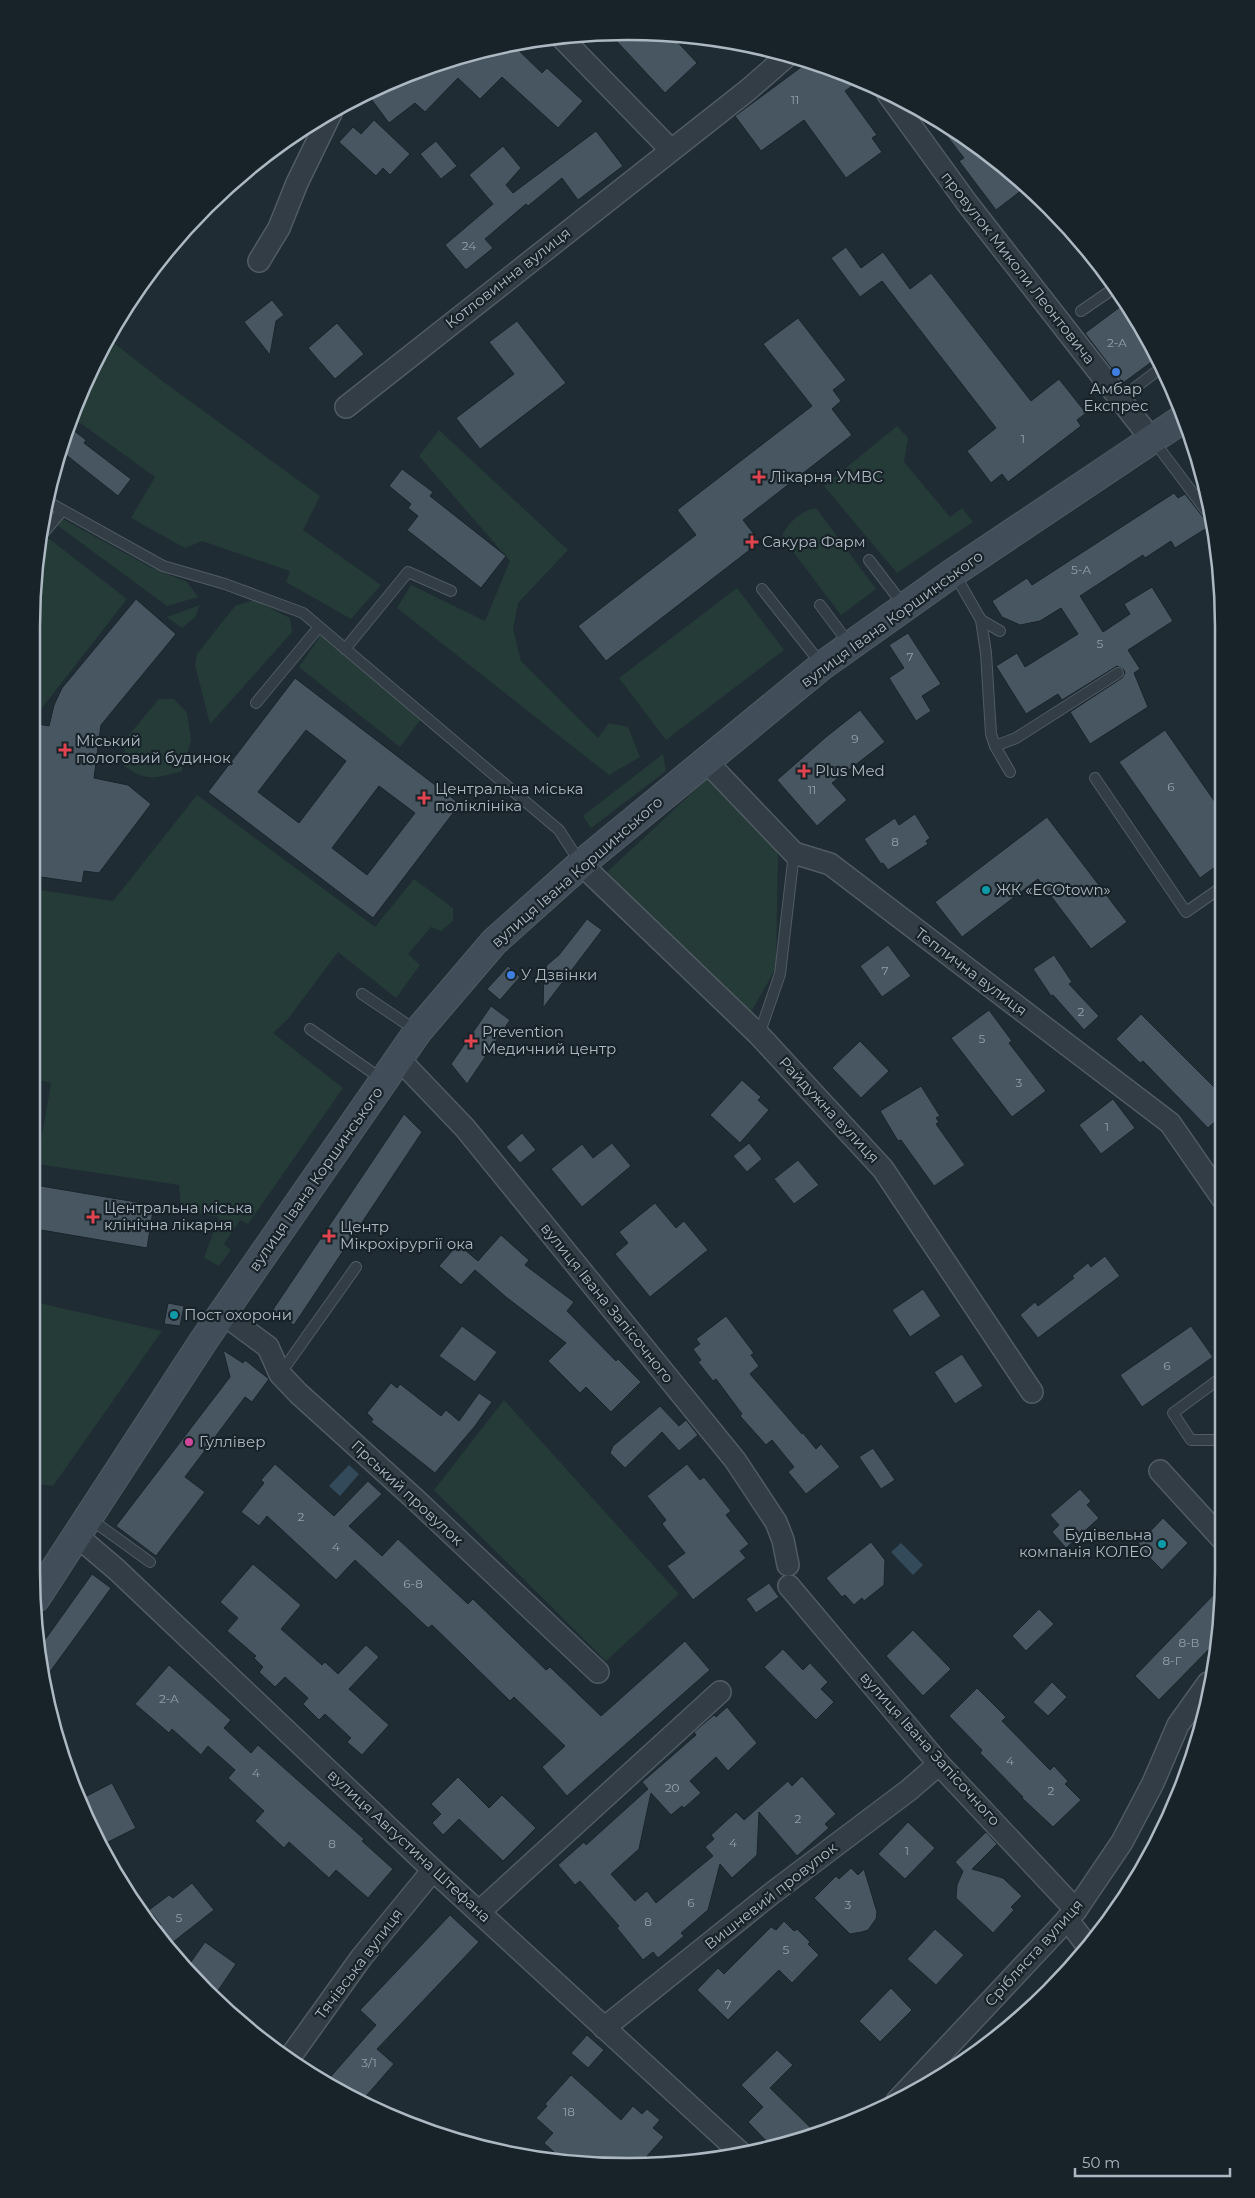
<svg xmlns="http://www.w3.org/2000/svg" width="1255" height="2198" viewBox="0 0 1255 2198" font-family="Montserrat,sans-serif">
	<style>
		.green { fill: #253b37 }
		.water { fill: #334a5b }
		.building { fill: #475660; stroke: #1a242b; fill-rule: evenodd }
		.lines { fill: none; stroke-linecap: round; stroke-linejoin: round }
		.lane-casing { stroke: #505b63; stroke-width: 12 }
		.street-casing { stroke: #505b63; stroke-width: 24 }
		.secondary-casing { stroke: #505b63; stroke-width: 30 }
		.lane { stroke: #333d45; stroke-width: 10 }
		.street { stroke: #333d45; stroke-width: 21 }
		.secondary { stroke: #414d58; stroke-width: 28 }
		.shop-dot { fill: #3f7fe0; stroke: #182229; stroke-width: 2 }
		.health-dot { fill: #e0444e; stroke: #182229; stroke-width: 2 }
		.culture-dot { fill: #0f9aa8; stroke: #182229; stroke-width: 2 }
		.hotel-dot { fill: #d1479c; stroke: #182229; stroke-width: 2 }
		.labels { text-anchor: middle; stroke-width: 4.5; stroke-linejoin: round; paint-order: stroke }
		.number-label { font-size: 12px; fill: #93a0aa }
		.street-label { font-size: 15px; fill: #acb8c2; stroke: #182229 }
		.poi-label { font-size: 15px; fill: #acb8c2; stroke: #182229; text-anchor: start }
		.rim { fill: none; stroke: #acb8c2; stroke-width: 2.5 }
	</style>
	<rect width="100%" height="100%" fill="#1f2c34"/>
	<g class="green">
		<path d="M110,340L165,383L320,496L303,530L381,585L351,619L286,582L290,571L202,541L185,548L131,518L155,477L72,417Z"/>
		<path d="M897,426L908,438L904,462L950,517L962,508L973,522L897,573L824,486Z"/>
		<path d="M439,430L568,550L518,603L513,629L521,661L598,738L609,723L628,727L640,757L609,775L397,608L411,585L485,621L510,561L419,456Z"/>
		<path d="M816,508L876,589L841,615L782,537C785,524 803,510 816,508Z"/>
		<path d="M61,518L150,567L187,582L198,597L167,606L57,525Z"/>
		<path d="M48,538L127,599L41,709L33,708V588L41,547Z"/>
		<path d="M737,588L784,650L666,740L619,678Z"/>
		<path d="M254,600L290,618L292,632L210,724L195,665L197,654L235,606Z"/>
		<path d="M200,605L195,617L182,628L167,617Z"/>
		<path d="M321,635L421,719L400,747L299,667Z"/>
		<path d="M159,699H174L187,713L191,740L182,771C156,778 145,783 122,764L127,737Z"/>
		<path d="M663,754L666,771L591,828L583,816Z"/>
		<path d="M708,778L778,851L776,968L750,1014L607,872Z"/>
		<path d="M197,795L375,927L414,879L453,908V921L441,931L431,927L408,954L420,965L396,998L338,952L288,1019L273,1033L343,1088L248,1224L240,1220L224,1244L231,1250L219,1266L204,1258L219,1217L181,1210L179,1185L37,1164L51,1083L34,1079V889L113,901Z"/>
		<path d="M35,1302L162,1331L53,1486L36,1484Z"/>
		<path d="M504,1400L679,1594L606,1661L434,1490Z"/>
	</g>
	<g class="water">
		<path d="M349,1465L359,1474L340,1496L329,1486Z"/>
		<path d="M901,1543L923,1565L913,1575L891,1552Z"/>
	</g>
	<g class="building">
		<path d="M627,31L672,36L697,63L665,93L609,33Z"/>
		<path d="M511,43L542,73L547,68L583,101L558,128L502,77L480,99L458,78L425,112L415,103L389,123L369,96L399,77Z"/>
		<path d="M808,62L848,74L855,84L845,91L877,135L872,138L882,152L846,178L804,120L761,151L735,116Z"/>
		<path d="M374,120L410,154L390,175L383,168L376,176L339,142L353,127L361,134Z"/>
		<path d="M937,120L959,132L1026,187L996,210L959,161L964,158L935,121Z"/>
		<path d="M596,131L623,166L578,200L562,178L528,206L526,204L485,239L493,248L466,270L445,245L493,204L469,175L503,146L521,168L506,185L513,193Z"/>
		<path d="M436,141L457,166L441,179L420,154Z"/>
		<path d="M846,247L861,268L883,252L910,289L931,273L1031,401L1059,379L1086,413L1077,420L1081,426L1008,482L1002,474L991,483L967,451L996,428L882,281L860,297L831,258Z"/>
		<path d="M272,300L284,315L276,321L270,355L244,322Z"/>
		<path d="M1124,304L1144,329L1157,358L1123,383L1085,333Z"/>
		<path d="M798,318L846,380L833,390L841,401L832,409L852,435L743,520L760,542L606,661L578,626L696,535L677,510L812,406L763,344Z"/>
		<path d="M517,321L566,383L480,449L456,418L514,374L489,342Z"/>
		<path d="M337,323L364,354L335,379L308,348Z"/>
		<path d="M68,426L86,440L84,443L131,479L118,496L60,450L63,436Z"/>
		<path d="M402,469L433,492L430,496L506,556L481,588L407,530L418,516L408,508L411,504L389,486Z"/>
		<path d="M1174,493L1178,498L1185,494L1203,517L1209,520L1210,526L1175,548L1171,541L1145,558L1143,555L1080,596L1103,632L1130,614L1124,604L1152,587L1173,621L1128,650L1140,669L1134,673L1148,707L1090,744L1070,712L1122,678L1125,673L1124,670L1117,666L1062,700L1058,694L1026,714L996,666L1017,653L1025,667L1078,634L1061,608L1040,621L1020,625L1002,617L992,601L1027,578L1032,585Z"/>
		<path d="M136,599L176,634L101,725L94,778L128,785L151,804L99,873L84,871L82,883L34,876L33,813L40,776L33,775V723L49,726L54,705L62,688Z"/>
		<path d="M908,633L941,684L922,696L931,711L916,721L889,678L904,668L889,645Z"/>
		<path d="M295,678L460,804L373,918L208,792ZM306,730L346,761L299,823L258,792ZM379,786L415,813L367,875L332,848Z"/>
		<path d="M860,710L885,742L832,783L847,800L817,826L777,780L826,737Z"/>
		<path d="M1165,730L1222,812V862L1200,878L1119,762Z"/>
		<path d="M915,814L930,838L926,841L928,844L888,870L883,863L881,864L864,839L895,818L899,825Z"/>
		<path d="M1047,817L1127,922L1091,949L1038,879L962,937L935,902Z"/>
		<path d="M587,919L602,930L543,1008L544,971L547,965L559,955Z"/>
		<path d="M888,945L911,976L882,997L860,966Z"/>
		<path d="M1054,955L1072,982L1069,984L1099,1016L1084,1030L1053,995L1051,996L1033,969Z"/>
		<path d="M508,966L520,977L500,1000L487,989Z"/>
		<path d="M491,1006L510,1020L467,1084L451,1064Z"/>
		<path d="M989,1010L1012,1041L1009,1043L1046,1091L1012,1117L951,1038Z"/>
		<path d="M1141,1014L1222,1095V1115L1208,1128L1143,1061L1140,1063L1116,1039Z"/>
		<path d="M860,1041L889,1071L861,1098L832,1068Z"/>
		<path d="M742,1080L761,1097L758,1100L769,1110L740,1143L710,1115Z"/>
		<path d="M921,1086L940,1116L936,1118L939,1122L936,1124L965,1165L934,1186L901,1140L898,1141L880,1111Z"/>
		<path d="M1113,1099L1135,1128L1101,1154L1079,1125Z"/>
		<path d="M404,1114L422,1132L294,1325L272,1311Z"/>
		<path d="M522,1133L536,1150L520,1163L506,1147Z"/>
		<path d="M612,1143L631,1166L582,1207L551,1169L582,1144L593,1158Z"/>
		<path d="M749,1143L762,1159L747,1172L733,1156Z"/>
		<path d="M798,1160L819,1185L794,1204L774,1179Z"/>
		<path d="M35,1185L154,1205L147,1248L35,1229Z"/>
		<path d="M655,1203L676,1228L684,1221L708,1250L650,1297L615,1254L628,1243L619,1232Z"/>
		<path d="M501,1235L529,1260L525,1265L574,1302L567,1311L616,1361L618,1359L641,1382L611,1412L586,1387L580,1393L548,1361L566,1343L506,1297L475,1270L461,1285L439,1266L458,1244L478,1261Z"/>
		<path d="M1105,1256L1120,1276L1038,1338L1020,1315L1035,1302L1038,1306L1074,1278L1072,1276L1088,1263L1091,1267Z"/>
		<path d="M923,1289L941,1316L910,1337L892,1310Z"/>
		<path d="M168,1303L184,1306L180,1326L164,1324Z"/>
		<path d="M726,1316L754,1353L751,1355L759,1366L750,1374L802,1434L803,1433L816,1449L821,1444L840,1467L806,1494L788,1472L794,1467L772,1440L766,1445L740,1416L742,1414L716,1379L713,1381L698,1362L701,1360L693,1349L700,1344L696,1339Z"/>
		<path d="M462,1326L497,1352L475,1382L439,1356Z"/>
		<path d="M1191,1326L1213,1357L1142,1407L1120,1375Z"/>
		<path d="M223,1350L243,1363L245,1360L269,1379L252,1402L245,1397L185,1477L205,1492L156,1556L116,1526L230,1377Z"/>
		<path d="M962,1354L983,1386L955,1404L934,1372Z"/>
		<path d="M391,1383L397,1388L400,1384L441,1416L446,1410L459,1421L479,1393L492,1402L475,1426L435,1473L371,1422L373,1419L367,1413Z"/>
		<path d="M660,1406L679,1426L686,1420L698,1435L679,1451L662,1432L625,1468L610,1453L613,1446Z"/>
		<path d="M873,1448L895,1480L881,1489L859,1457Z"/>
		<path d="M275,1464L334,1516L368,1481L382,1494L349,1526L382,1556L398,1539L468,1604L473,1599L546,1670L550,1667L601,1716L685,1641L710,1670L567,1796L542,1767L565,1746L514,1697L510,1701L432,1625L428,1628L355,1560L336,1580L267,1516L259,1526L241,1512L264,1483L261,1480Z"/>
		<path d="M687,1464L700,1480L704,1477L731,1511L726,1515L749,1544L740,1551L746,1558L693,1600L667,1566L685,1553L662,1524L666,1520L647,1496Z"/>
		<path d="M1080,1489L1091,1501L1087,1505L1099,1518L1066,1548L1052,1532L1059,1525L1050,1515Z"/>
		<path d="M1163,1518L1188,1543L1162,1570L1137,1545Z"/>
		<path d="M871,1542L885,1560L884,1585L864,1601L862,1598L854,1605L845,1595L842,1597L826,1578Z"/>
		<path d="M253,1564L301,1605L281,1629L322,1665L325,1662L338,1674L366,1645L379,1657L349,1689L389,1725L362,1755L347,1742L351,1738L325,1714L319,1720L303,1704L308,1698L285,1677L275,1687L259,1672L263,1667L254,1658L256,1656L227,1631L238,1618L220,1602Z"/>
		<path d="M92,1574L111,1588L44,1680L37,1651Z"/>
		<path d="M769,1583L779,1597L756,1613L746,1599Z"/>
		<path d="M1222,1586V1610L1216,1642L1159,1700L1135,1676Z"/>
		<path d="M1039,1609L1054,1624L1026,1651L1012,1636Z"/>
		<path d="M913,1630L951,1669L923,1696L886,1656Z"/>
		<path d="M783,1649L803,1670L810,1663L828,1682L821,1689L834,1702L816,1720L764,1667Z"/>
		<path d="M169,1665L231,1720L224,1728L251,1753L258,1745L364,1839L362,1841L393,1869L368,1898L336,1870L329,1878L289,1842L284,1848L255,1821L264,1811L228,1778L235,1770L208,1746L201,1755L172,1729L169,1733L135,1704Z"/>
		<path d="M1052,1682L1067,1697L1048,1716L1033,1702Z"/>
		<path d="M977,1688L1006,1717L1002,1721L1050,1770L1054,1766L1068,1781L1065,1784L1081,1800L1053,1827L1022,1798L1023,1797L980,1753L982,1750L949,1716Z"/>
		<path d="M727,1707L757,1743L728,1771L716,1757L690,1781L701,1793L684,1808L682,1806L671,1815L651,1793L639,1849L611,1874L635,1901L647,1891L656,1903L713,1856L705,1847L714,1839L711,1835L736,1812L744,1820L788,1781L792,1786L802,1776L836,1814L825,1824L829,1828L797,1856L759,1812L757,1855L732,1878L720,1864L708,1910L681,1933L684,1936L658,1958L653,1952L643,1960L617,1928L619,1926L580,1881L575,1885L558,1865L584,1842L586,1845L648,1789L642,1782L696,1735L694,1732L708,1720L714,1715L716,1717Z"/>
		<path d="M458,1777L489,1808L502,1795L536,1828L503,1861L459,1819L443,1835L432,1823L441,1814L431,1804Z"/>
		<path d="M112,1783L136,1828L100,1846L93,1834L79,1800Z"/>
		<path d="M908,1822L935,1848L905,1879L878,1854Z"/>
		<path d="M986,1832L997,1844L972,1869L1003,1878L1022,1896L1011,1907L1014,1910L993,1933L956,1898L957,1885L963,1871L955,1862Z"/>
		<path d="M851,1868L858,1875L864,1869L877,1912L876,1919L868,1930L862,1932L850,1934L814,1898L836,1876L839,1879Z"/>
		<path d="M192,1883L214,1910L168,1946L155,1930L161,1925L149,1910L169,1895L173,1898Z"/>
		<path d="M450,1915L479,1942L377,2049L394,2064L360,2103L325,2083L376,2025L360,2010Z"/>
		<path d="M784,1921L794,1931L797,1929L810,1942L808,1944L819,1955L792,1983L779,1970L728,2020L697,1990L718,1968L724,1974L771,1927L776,1930Z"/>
		<path d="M935,1929L964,1955L936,1985L907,1959Z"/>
		<path d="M205,1942L236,1964L215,1995L198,1984L186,1969Z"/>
		<path d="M891,1988L912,2010L880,2042L859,2021Z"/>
		<path d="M587,2035L604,2050L588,2068L571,2053Z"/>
		<path d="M777,2050L793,2065L770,2088L816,2133L772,2147L748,2122L763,2107L741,2085Z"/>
		<path d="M571,2075L621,2120L633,2106L642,2114L647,2109L660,2120L653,2128L664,2137L639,2165L565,2162L544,2143L553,2133L536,2118L547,2106L545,2104Z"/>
	</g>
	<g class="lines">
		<g class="lane-casing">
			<g id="lane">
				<path d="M1081,311L1113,289"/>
				<path d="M1120,399L1161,368"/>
				<path d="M1153,440L1208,513"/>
				<path d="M50,503L163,566L225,584L303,613L559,830L581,864"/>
				<path d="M44,532L62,511"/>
				<path d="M869,560L905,607"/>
				<path d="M954,573L981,620L986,653L991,734L995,746L1010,772"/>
				<path d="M762,589L822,665"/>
				<path d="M820,605L850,645"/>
				<path d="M981,620L1000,631"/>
				<path d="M345,649L408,572L451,591"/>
				<path d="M256,703L319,627"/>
				<path d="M995,746L1016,738L1118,673"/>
				<path d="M1095,778L1186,912L1222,887"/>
				<path d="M362,994L417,1031"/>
				<path d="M310,1029L383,1080"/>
				<path d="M759,1035L780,974L794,853"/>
				<path d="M280,1374L356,1267"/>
				<path d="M1222,1377L1173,1413L1191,1440H1222"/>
				<path d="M89,1518L150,1562"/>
			</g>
		</g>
		<g class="street-casing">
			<g id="street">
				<path d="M562,38L671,150"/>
				<path d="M888,94L967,203L1152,440"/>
				<path d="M259,261L279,228L297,183L331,113"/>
				<path d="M346,407L748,90L787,56"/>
				<path d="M707,762L794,853L830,864L1170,1123L1222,1198"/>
				<path d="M581,864L759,1035L883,1169L1032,1392"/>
				<path d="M399,1059L465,1128L735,1460L776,1522L783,1540L788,1565"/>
				<path d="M222,1313L268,1347L280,1374L298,1393L416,1500L598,1672"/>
				<path d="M1160,1471L1222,1539"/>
				<path d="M76,1535L117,1570L433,1870L743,2155"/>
				<path d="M789,1586L939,1764L1076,1910"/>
				<path d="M479,1912L720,1692"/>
				<path d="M1067,1919L1086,1944"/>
				<path d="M604,2028L771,1894L909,1790L939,1764"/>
				<path d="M288,2060L361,1958L433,1870"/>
				<path d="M897,2101L1076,1910L1122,1842L1153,1783L1178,1725L1208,1683"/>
			</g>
		</g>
		<g class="secondary-casing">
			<path id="secondary" d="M36,1598L204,1340L418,1031L494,942L581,864L823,665L954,572L1184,418"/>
		</g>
		<use href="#lane" class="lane"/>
		<use href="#street" class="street"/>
		<use href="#secondary" class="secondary"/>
	</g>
	<g class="shop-dot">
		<circle cx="1116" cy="372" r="5"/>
		<circle cx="511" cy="975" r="5"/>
	</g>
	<g class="health-dot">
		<path d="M756.5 469.5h5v5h5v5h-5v5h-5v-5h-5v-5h5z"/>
		<path d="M749.5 534.5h5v5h5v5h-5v5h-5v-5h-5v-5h5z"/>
		<path d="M62.5 742.5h5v5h5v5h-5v5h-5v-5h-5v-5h5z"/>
		<path d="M801.5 763.5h5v5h5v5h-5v5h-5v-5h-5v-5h5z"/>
		<path d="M421.5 790.5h5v5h5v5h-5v5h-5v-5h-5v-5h5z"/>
		<path d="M468.5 1033.5h5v5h5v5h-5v5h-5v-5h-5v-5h5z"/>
		<path d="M90.5 1209.5h5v5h5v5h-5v5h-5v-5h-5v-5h5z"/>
		<path d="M326.5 1228.5h5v5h5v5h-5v5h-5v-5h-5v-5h5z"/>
	</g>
	<g class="culture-dot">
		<circle cx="986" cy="890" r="5"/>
		<circle cx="174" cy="1315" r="5"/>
		<circle cx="1162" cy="1544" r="5"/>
	</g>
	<circle class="hotel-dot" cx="189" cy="1442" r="5"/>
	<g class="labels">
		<g class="number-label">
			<text x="795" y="104">11</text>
			<text x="469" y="250">24</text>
			<text x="1117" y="347">2-А</text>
			<text x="1023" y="443">1</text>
			<text x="1081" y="574">5-А</text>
			<text x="1100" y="648">5</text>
			<text x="910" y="661">7</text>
			<text x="855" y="743">9</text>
			<text x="1171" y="791">6</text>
			<text x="812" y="794">11</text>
			<text x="895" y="846">8</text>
			<text x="885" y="975">7</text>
			<text x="1081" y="1016">2</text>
			<text x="982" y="1043">5</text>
			<text x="1019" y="1087">3</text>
			<text x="1107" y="1131">1</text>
			<text x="1167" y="1370">6</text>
			<text x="301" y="1521">2</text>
			<text x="336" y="1551">4</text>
			<text x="413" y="1588">6-8</text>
			<text x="1189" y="1647">8-В</text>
			<text x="1172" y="1665">8-Г</text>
			<text x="169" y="1703">2-А</text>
			<text x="1010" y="1765">4</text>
			<text x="256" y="1777">4</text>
			<text x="672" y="1792">20</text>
			<text x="1051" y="1795">2</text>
			<text x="798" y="1823">2</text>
			<text x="733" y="1847">4</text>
			<text x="332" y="1848">8</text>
			<text x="907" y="1855">1</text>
			<text x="691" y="1907">6</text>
			<text x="848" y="1909">3</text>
			<text x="179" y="1922">5</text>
			<text x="648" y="1926">8</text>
			<text x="786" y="1954">5</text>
			<text x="728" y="2009">7</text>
			<text x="369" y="2067">3/1</text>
			<text x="569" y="2116">18</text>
		</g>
		<g class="street-label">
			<text transform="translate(1018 268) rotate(52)" y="5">провулок Миколи Леонтовича</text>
			<text transform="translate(508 278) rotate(-38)" y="5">Котловинна вулиця</text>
			<text transform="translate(892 619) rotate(-36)" y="5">вулиця Івана Коршинського</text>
			<text transform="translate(577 872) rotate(-41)" y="5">вулиця Івана Коршинського</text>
			<text transform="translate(971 972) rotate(37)" y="5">Теплична вулиця</text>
			<text transform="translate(829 1110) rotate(47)" y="5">Райдужна вулиця</text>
			<text transform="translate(316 1179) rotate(-55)" y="5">вулиця Івана Коршинського</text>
			<text transform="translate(607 1303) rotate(51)" y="5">вулиця Івана Запісочного</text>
			<text transform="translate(407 1493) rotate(43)" y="5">Гірський провулок</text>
			<text transform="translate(930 1749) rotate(48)" y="5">вулиця Івана Запісочного</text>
			<text transform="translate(409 1846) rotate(43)" y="5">вулиця Августина Штефана</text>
			<text transform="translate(771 1896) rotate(-38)" y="5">Вишневий провулок</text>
			<text transform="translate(1034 1953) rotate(-48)" y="5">Срібляста вулиця</text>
			<text transform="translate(359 1964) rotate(-53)" y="5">Тячівська вулиця</text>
		</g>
		<g class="poi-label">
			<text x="1116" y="394" text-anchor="middle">Амбар<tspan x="1116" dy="17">Експрес</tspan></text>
			<text x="770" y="482">Лікарня УМВС</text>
			<text x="762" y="547">Сакура Фарм</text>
			<text x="76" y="746">Міський<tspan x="76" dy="17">пологовий будинок</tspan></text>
			<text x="815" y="776">Plus Med</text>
			<text x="435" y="794">Центральна міська<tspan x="435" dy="17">поліклініка</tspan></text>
			<text x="996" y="895">ЖК «ECOtown»</text>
			<text x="521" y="980">У Дзвінки</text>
			<text x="482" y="1037">Prevention<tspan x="482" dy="17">Медичний центр</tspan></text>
			<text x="104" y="1213">Центральна міська<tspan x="104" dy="17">клінічна лікарня</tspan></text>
			<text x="340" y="1232">Центр<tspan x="340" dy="17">Мікрохірургії ока</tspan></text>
			<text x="184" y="1320">Пост охорони</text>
			<text x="199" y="1447">Гуллівер</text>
			<text x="1152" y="1540" text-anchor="end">Будівельна<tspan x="1152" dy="17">компанія КОЛЕО</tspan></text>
		</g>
	</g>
	<path d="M0 0H1255V2198H0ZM627 40H628A587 587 0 0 1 1215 627V1571A587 587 0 0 1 628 2158H627A587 587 0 0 1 40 1571V627A587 587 0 0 1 627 40Z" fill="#182229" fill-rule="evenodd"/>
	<path class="rim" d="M627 40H628A587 587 0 0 1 1215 627V1571A587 587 0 0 1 628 2158H627A587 587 0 0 1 40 1571V627A587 587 0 0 1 627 40Z"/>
	<path d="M1075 2168v8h155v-8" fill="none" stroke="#acb8c2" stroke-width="2.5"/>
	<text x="1082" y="2168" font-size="15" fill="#acb8c2" stroke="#182229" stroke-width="4" paint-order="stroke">50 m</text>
</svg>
